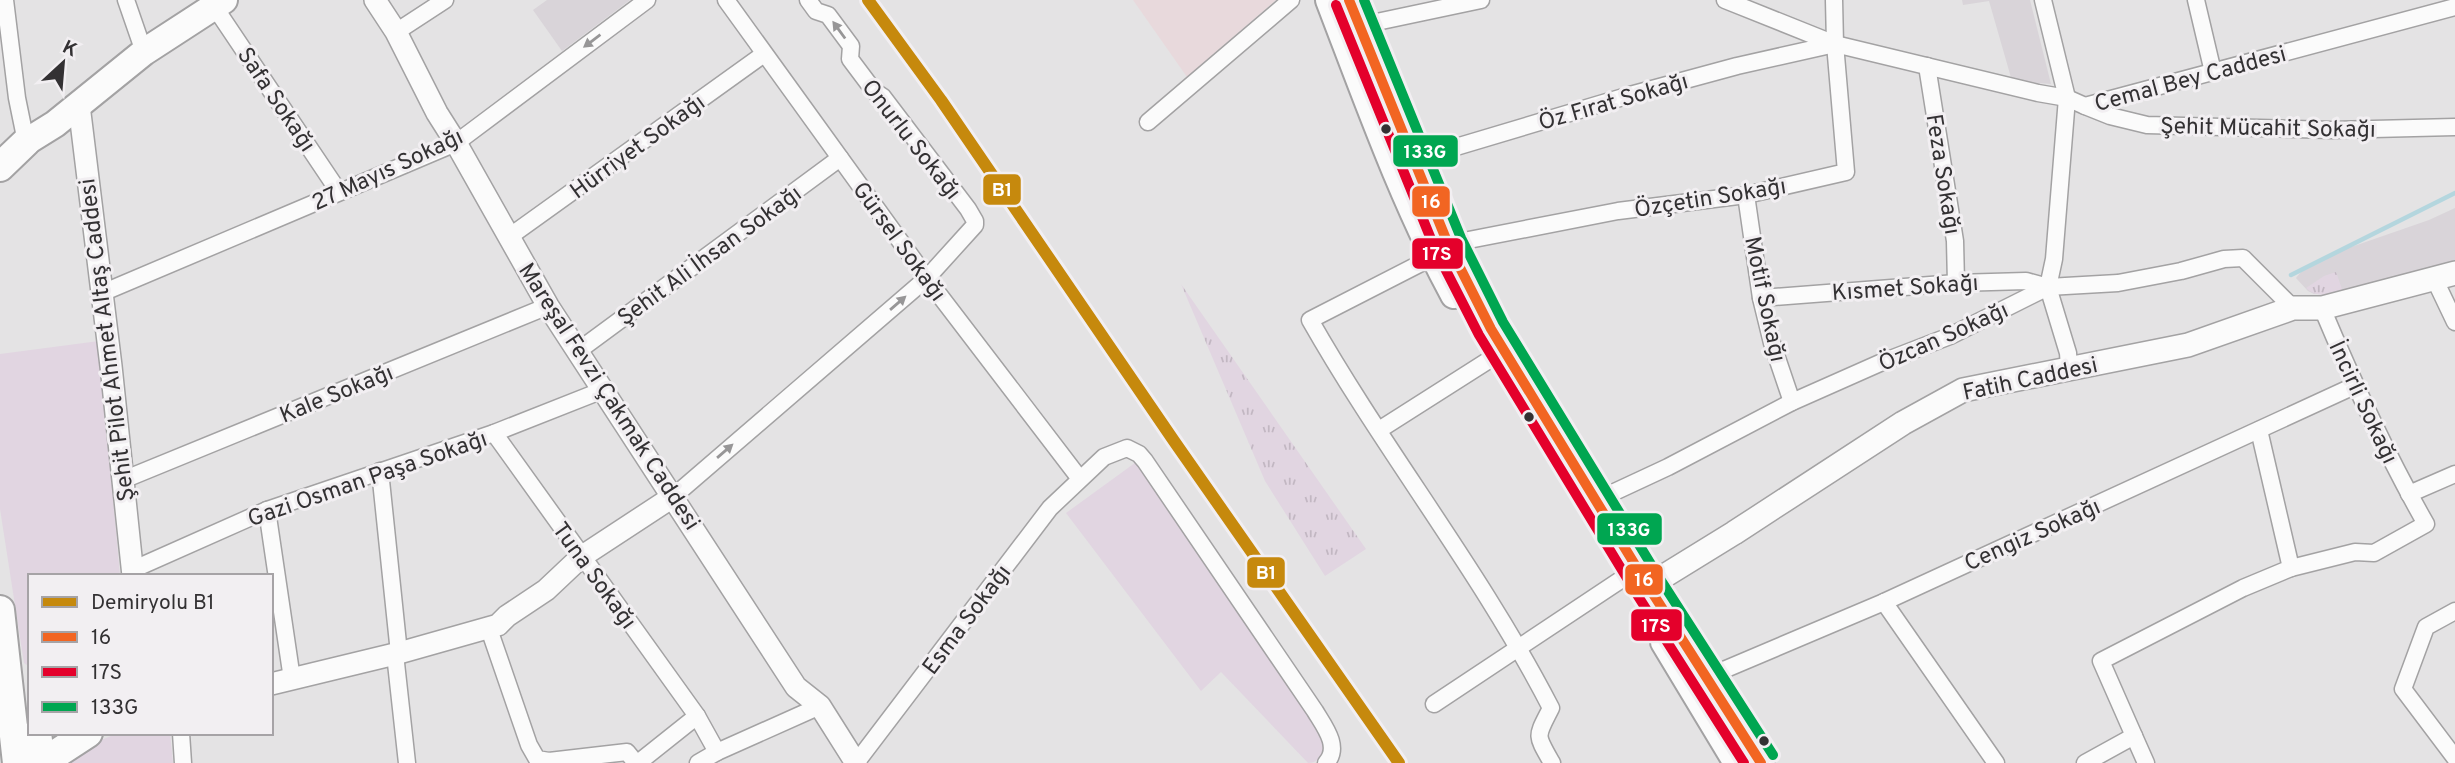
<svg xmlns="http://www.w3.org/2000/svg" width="2455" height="763" viewBox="0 0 2455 763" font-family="Overpass,sans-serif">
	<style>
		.commercial { fill: #e8d9dc }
		.built { fill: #d9d4d9 }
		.grass { fill: url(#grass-tufts) }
		.park { fill: #e1d5e1 }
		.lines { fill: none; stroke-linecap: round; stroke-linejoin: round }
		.stream { stroke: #b4d6de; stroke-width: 4.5 }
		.minor-casing { stroke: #a3a2a3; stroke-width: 19 }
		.tertiary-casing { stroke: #a3a2a3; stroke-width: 24 }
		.secondary-casing { stroke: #a3a2a3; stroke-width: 26 }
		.primary-casing { stroke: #a3a2a3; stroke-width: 30 }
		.trunk-casing { stroke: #a3a2a3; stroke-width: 32 }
		.minor { stroke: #fbfbfb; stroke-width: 16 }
		.tertiary { stroke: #fbfbfb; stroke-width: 21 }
		.secondary { stroke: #fbfbfb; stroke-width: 23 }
		.primary { stroke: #fbfbfb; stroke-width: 26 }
		.trunk { stroke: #fbfbfb; stroke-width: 28 }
		.bus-1-casing { stroke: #f2eff2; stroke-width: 16 }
		.bus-2-casing { stroke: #f2eff2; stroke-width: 16 }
		.bus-3-casing { stroke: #f2eff2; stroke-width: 16 }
		.bus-1 { stroke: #f26522; stroke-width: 10 }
		.bus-2 { stroke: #e4002b; stroke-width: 10 }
		.bus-3 { stroke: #00a651; stroke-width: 10 }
		.rail-1-casing { stroke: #f2eff2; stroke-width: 18 }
		.rail-1 { stroke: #c6890d; stroke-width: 12 }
		.oneway { fill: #979697 }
		.bus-dot { fill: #333133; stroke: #f2eff2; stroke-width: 2.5 }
		.labels { text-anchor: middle; stroke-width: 6; stroke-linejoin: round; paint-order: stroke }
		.street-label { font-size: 23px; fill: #333133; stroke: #f2eff2 }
		.line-badge { stroke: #f2eff2; stroke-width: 2.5 }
		.badge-label { font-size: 19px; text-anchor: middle; font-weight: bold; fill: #fff }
	</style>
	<defs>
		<pattern id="grass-tufts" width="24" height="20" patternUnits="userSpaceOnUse" patternTransform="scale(1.75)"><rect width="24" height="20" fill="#e1d5e1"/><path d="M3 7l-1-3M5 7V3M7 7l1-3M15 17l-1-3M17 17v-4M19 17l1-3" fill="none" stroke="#c2b7c2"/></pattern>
	</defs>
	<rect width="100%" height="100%" fill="#e4e3e4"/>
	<path class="commercial" d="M1133,0H1276L1187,77Z"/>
	<g class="built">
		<path d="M547,0H630L562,51L533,10Z"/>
		<path d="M1962,0H2030L2051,84L2012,81L1989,1L1963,5Z"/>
		<path d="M2455,208V264L2343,292L2314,294L2308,291L2296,278L2305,267L2331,254L2429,220Z"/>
	</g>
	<g class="grass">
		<path d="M2336,272L2343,292C2329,295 2317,298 2306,288L2324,276Z"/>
		<path d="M1181,284L1366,549L1325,576L1265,481Z"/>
	</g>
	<g class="park">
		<path d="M99,341L120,576H30V667L24,663L0,509V354Z"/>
		<path d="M1139,460L1322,733C1325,746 1326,762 1308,763L1221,672L1201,691L1066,513Z"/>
		<path d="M118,733H170L173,763H62L92,744Z"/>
	</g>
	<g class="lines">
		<path class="stream" d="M2291,275L2455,193"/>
		<g class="minor-casing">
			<g id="minor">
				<path d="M5,0L17,98L26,142"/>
				<path d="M126,0L144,52"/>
				<path d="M726,0L934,288L1080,479"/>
				<path d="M1725,0L1835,44L2038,93L2067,98L2085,106L2455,7"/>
				<path d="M2043,0L2067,98L2054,259L2048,287L2068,353L2069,367"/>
				<path d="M2196,0L2213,72"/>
				<path d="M214,6L339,192"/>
				<path d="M1353,27L1481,0"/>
				<path d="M396,32L445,0"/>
				<path d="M1927,66L1955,241L1956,283"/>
				<path d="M2085,106L2110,116L2147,125L2332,130L2455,127"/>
				<path d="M1148,122L1291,0"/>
				<path d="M1409,161L1630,95L1737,66L1835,44"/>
				<path d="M1746,195L1761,298L1772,343L1792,402"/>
				<path d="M509,237L764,54"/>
				<path d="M1448,244L1618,211L1746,195L1846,172L1835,44L1834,0"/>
				<path d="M1433,257L1310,320C1385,452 1481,572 1551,708C1536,738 1535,733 1552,763"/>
				<path d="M2434,278L2455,322"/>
				<path d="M102,293L456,143L647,0"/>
				<path d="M1761,298L1956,283L2026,281L2048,287"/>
				<path d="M578,351L840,158"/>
				<path d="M1379,430L1489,360"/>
				<path d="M494,433L697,716"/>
				<path d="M380,471L399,653"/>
				<path d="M123,480L548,306"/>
				<path d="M2409,494L2455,474"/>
				<path d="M674,496L927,278L975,225V221L968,209L883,97L874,91L850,59L851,46L828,15L816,11L808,0"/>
				<path d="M1595,501L1668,467L1792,402L1880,363L1950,336L2048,287L2118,283L2181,271L2224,259L2243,258L2293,308"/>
				<path d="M267,510L292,679"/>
				<path d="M2291,568L2355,552L2374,553L2426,524C2386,454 2353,382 2322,308"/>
				<path d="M132,570L267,510L494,433L603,390"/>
				<path d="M1884,602L1996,763"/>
				<path d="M2455,611L2426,627L2403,689L2455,758"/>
				<path d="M489,629L529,745L537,759L549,761L627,752L636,763"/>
				<path d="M395,654L407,763"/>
				<path d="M1707,677L1884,602L2354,386"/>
				<path d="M1434,704L1625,577"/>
				<path d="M181,733L183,763"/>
				<path d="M2134,736L2101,661L2243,588L2291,568L2259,430"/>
				<path d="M638,763L697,716L717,752L820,706"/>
				<path d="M698,763L717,752"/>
				<path d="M856,763L1050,508L1104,457L1127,448L1139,454L1145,461L1315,711C1324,726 1341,747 1326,763"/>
				<path d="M2085,763L2134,736L2146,763"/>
			</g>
		</g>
		<g class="tertiary-casing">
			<g id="tertiary">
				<path d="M375,0L396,32L437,113L456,143L548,306L796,687L820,706L856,763"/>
				<path d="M79,105L111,366L133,576"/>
				<path d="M271,684L399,653L498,625L507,616L546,590L581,557L674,496"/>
			</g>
		</g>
		<g class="secondary-casing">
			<path id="secondary" d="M1648,586L1734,533L1903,423L1963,390L2188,345L2293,308H2322L2455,273"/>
		</g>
		<g class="primary-casing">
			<g id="primary">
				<path d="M1329,0C1367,99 1403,201 1454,295"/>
				<path d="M1349,0L1448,244L1491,329L1648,586L1761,763"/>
				<path d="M26,142L55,124L144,52L224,0"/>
				<path d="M1664,642L1737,763"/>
			</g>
		</g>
		<g class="trunk-casing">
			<g id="trunk">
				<path d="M0,167L26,142"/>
				<path d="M0,610L17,763"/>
				<path d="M37,733L41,763"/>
				<path d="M49,763L59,752L88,733"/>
			</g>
		</g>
		<use href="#minor" class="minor"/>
		<use href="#tertiary" class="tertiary"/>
		<use href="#secondary" class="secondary"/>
		<use href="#primary" class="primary"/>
		<use href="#trunk" class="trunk"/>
		<g class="bus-1-casing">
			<path id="bus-1" d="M1349,0L1448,244L1491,329L1648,586L1761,763"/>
		</g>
		<g class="bus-2-casing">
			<path id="bus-2" d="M1336,5L1435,249L1479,335L1636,593L1744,763"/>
		</g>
		<g class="bus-3-casing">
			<path id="bus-3" d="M1364,0L1461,238L1503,322L1660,579L1773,755"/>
		</g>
		<use href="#bus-1" class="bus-1"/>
		<use href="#bus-2" class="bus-2"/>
		<use href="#bus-3" class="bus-3"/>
		<g class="rail-1-casing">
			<path id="rail-1" d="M868,0L941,100L1174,441L1399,763"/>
		</g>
		<use href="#rail-1" class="rail-1"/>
	</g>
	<defs><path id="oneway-solid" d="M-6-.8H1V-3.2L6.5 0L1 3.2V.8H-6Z" transform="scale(1.75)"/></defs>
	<g class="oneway">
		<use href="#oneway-solid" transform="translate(839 30) rotate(-126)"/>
		<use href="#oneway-solid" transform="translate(592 41) rotate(143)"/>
		<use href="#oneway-solid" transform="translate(898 303) rotate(-41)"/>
		<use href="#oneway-solid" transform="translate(725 451) rotate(-41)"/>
	</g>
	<g class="bus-dot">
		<circle cx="1386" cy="129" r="6"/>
		<circle cx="1529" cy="417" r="6"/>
		<circle cx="1764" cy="741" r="6"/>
	</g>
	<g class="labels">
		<g class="street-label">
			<text transform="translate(2190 78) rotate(-15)" y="8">Cemal Bey Caddesi</text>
			<text transform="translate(277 99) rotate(56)" y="8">Safa Sokağı</text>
			<text transform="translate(1613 101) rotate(-16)" y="8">Öz Fırat Sokağı</text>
			<text transform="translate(2268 127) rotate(1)" y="8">Şehit Mücahit Sokağı</text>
			<text transform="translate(912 139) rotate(52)" y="8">Onurlu Sokağı</text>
			<text transform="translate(637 146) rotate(-36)" y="8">Hürriyet Sokağı</text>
			<text transform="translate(387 169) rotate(-25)" y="8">27 Mayıs Sokağı</text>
			<text transform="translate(1944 174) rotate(81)" y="8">Feza Sokağı</text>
			<text transform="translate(1710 197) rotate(-9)" y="8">Özçetin Sokağı</text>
			<text transform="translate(900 241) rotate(54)" y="8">Gürsel Sokağı</text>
			<text transform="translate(709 255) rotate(-36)" y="8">Şehit Ali İhsan Sokağı</text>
			<text transform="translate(1905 287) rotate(-4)" y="8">Kısmet Sokağı</text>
			<text transform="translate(1766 299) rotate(78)" y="8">Motif Sokağı</text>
			<text transform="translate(1943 336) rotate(-24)" y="8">Özcan Sokağı</text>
			<text transform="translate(106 340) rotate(-97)" y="8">Şehit Pilot Ahmet Altaş Caddesi</text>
			<text transform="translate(2030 378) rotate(-12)" y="8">Fatih Caddesi</text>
			<text transform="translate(336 393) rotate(-22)" y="8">Kale Sokağı</text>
			<text transform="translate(610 396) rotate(57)" y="8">Mareşal Fevzi Çakmak Caddesi</text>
			<text transform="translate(2364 402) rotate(65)" y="8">İncirli Sokağı</text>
			<text transform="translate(367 478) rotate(-19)" y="8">Gazi Osman Paşa Sokağı</text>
			<text transform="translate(2032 534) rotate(-24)" y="8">Cengiz Sokağı</text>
			<text transform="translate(595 575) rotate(54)" y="8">Tuna Sokağı</text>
			<text transform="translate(966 619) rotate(-53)" y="8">Esma Sokağı</text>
		</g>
	</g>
	<g class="line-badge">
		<rect x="1392" y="134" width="67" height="34" rx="7" fill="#00a651"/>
		<rect x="982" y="173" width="40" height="33" rx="7" fill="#c6890d"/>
		<rect x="1411" y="185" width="40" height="33" rx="7" fill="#f26522"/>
		<rect x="1411" y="237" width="53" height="33" rx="7" fill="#e4002b"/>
		<rect x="1596" y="512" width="67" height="34" rx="7" fill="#00a651"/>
		<rect x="1246" y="556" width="40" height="33" rx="7" fill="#c6890d"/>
		<rect x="1624" y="563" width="40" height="33" rx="7" fill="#f26522"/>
		<rect x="1630" y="608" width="53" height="34" rx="7" fill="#e4002b"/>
	</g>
	<g class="badge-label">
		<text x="1425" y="158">133G</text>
		<text x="1002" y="196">B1</text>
		<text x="1431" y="208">16</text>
		<text x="1437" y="260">17S</text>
		<text x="1629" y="536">133G</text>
		<text x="1266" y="579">B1</text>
		<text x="1644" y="586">16</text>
		<text x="1656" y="632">17S</text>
	</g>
	<rect x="28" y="574" width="245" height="161" fill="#f2eff2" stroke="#a6a3a6" stroke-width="2"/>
	<rect x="42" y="597" width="35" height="10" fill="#c6890d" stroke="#a6a3a6" stroke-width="2"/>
	<text x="91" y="609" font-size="21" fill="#333133">Demiryolu B1</text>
	<rect x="42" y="632" width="35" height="10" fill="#f26522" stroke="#a6a3a6" stroke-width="2"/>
	<text x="91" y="644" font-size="21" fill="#333133">16</text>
	<rect x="42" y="667" width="35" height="10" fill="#e4002b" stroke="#a6a3a6" stroke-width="2"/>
	<text x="91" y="679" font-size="21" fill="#333133">17S</text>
	<rect x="42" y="702" width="35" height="10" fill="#00a651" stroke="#a6a3a6" stroke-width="2"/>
	<text x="91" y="714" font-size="21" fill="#333133">133G</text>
	<g transform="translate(63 63) rotate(26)" stroke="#f2eff2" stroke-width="5" paint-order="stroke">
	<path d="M0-5L12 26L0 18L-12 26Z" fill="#333133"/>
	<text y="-10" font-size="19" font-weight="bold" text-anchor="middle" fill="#333133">K</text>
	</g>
</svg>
